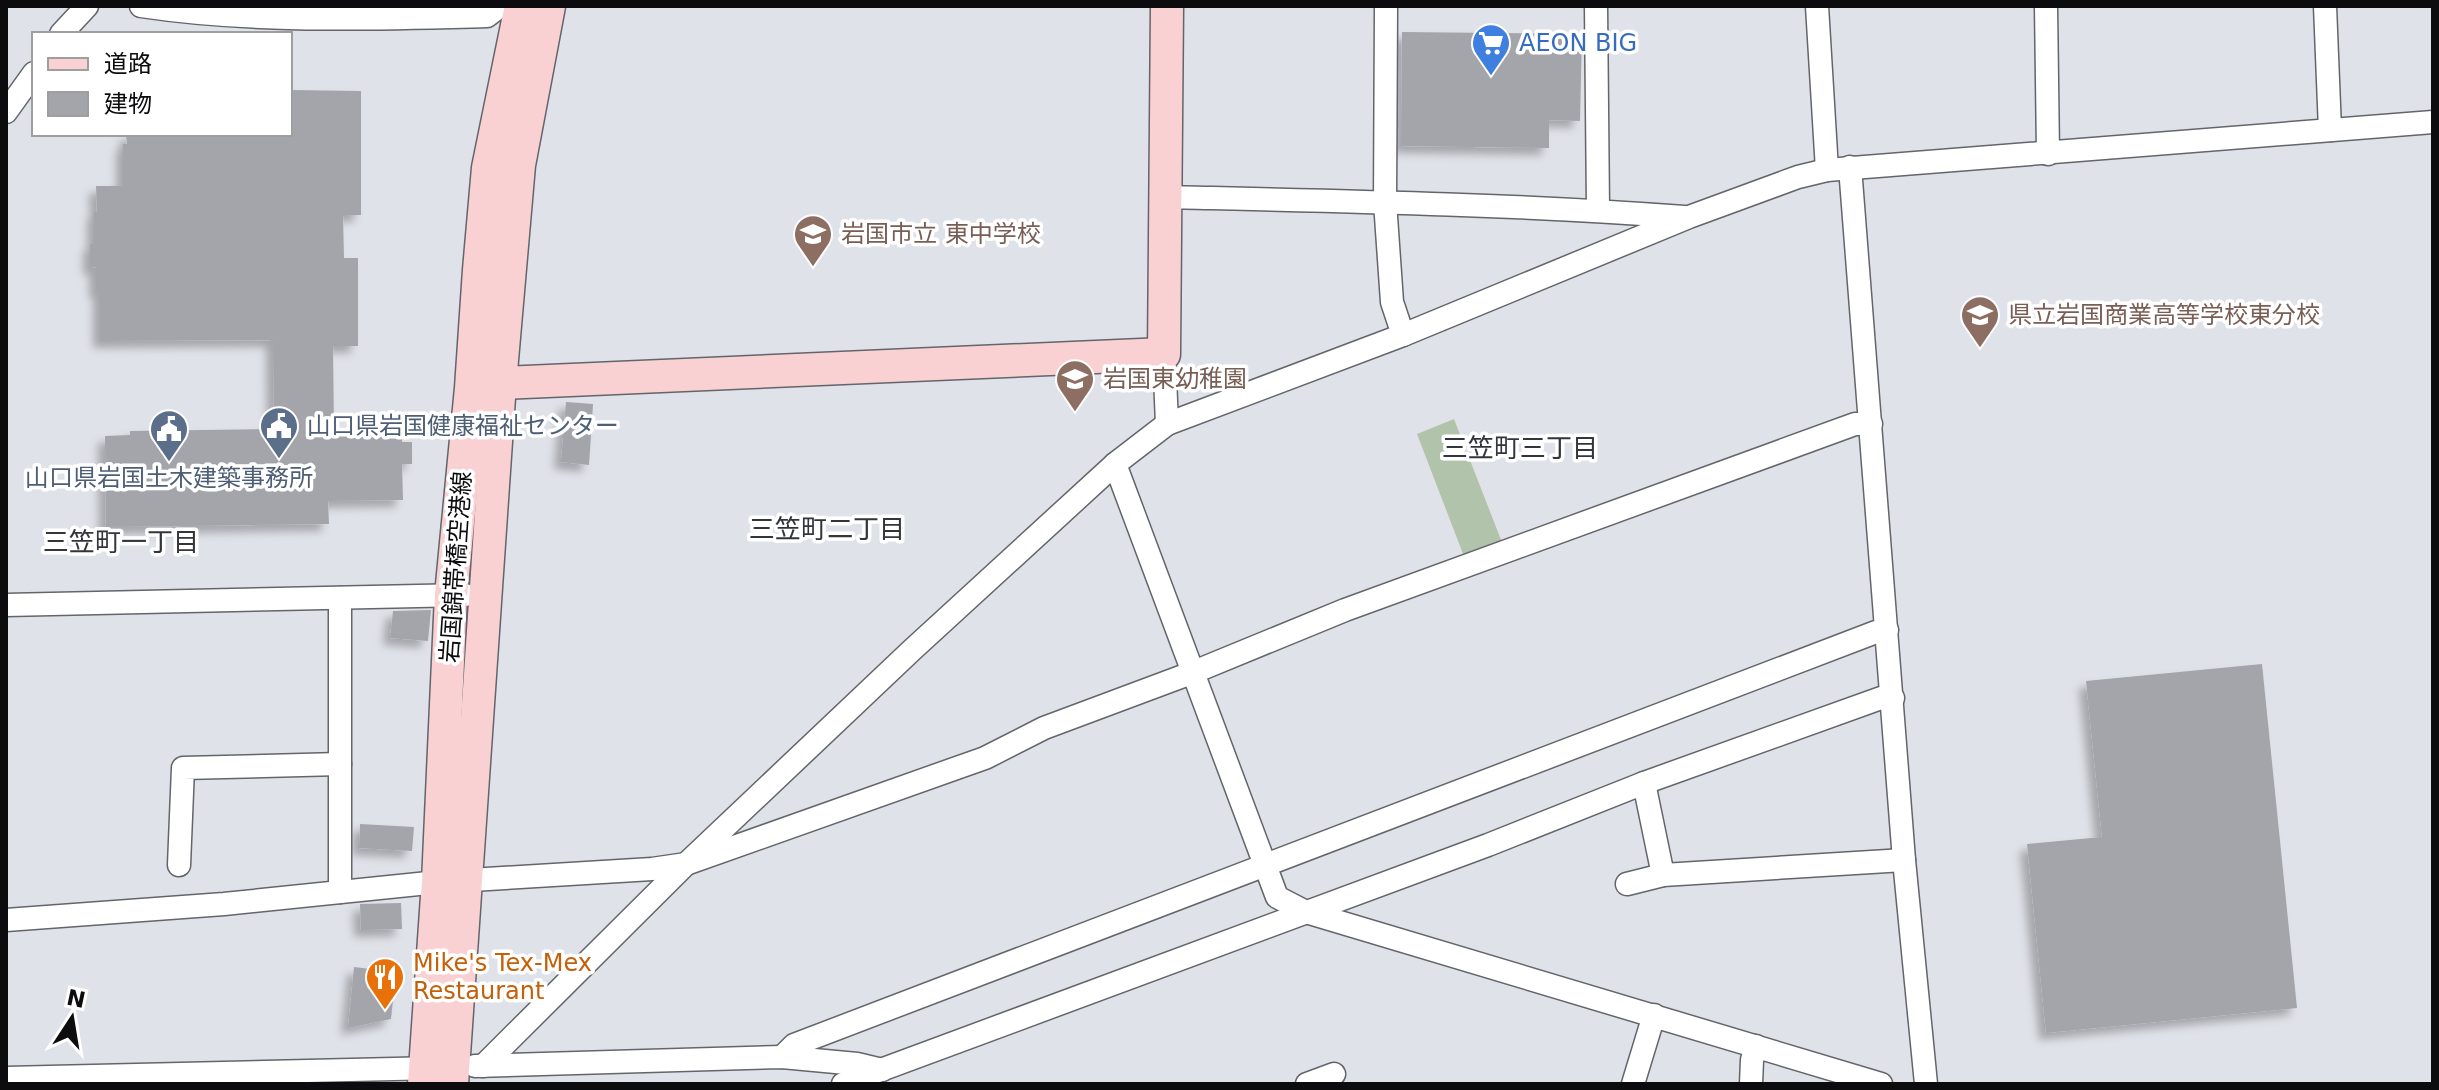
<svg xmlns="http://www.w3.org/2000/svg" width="2439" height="1090" viewBox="0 0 2439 1090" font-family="'DejaVu Sans','Noto Sans JP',sans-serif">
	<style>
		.green { fill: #b2c3ab }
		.building { fill: #a3a5ab; filter: url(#shadow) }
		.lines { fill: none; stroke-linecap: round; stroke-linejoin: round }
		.street-casing { stroke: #63656a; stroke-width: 25 }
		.secondary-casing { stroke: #63656a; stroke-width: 35 }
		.street { stroke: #fff; stroke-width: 22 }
		.secondary { stroke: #f9d1d3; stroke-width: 32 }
		.labels { text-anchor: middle; stroke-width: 7; stroke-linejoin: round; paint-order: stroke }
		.shop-label { font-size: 24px; fill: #366cbe; stroke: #fff; text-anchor: start }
		.education-label { font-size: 24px; fill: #785e54; stroke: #fff; text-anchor: start }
		.service-label { font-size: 24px; fill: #4e5e75; stroke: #fff; text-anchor: start }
		.street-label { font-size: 24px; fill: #0c0c0f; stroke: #fff }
		.food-label { font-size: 24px; fill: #c56008; stroke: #fff; text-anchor: start }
		.neighbourhood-label { font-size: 26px; fill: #33353a; stroke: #fff }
	</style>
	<defs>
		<filter id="shadow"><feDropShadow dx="-7" dy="7" stdDeviation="4" flood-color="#0004"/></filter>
	</defs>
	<rect width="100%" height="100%" fill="#e0e2e9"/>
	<path class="green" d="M1454,419L1503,545L1465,559L1417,434Z"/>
	<g class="building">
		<path d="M1402,32L1582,34L1580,121L1549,120V148L1401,146Z"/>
		<path d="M290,90L361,91V215H343L344,258H358V346H333L334,429L402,428V442H412V464H402L403,500L328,501L329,524L106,527L105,436L130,435V431L274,429L273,340L100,341V291H96V267L90,268V244H94V212H97L96,186H123V144H127L126,134H290Z"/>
		<path d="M566,402L593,404L589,465L561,462Z"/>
		<path d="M431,610L428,641L390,638L393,611Z"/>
		<path d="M2262,664L2297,1008L2046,1033L2027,844L2102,837L2086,681Z"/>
		<path d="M360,824L414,827L412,851L359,848Z"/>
		<path d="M401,903L402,929L361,930L360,904Z"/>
		<path d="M354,967L396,972L391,1019L348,1028Z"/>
	</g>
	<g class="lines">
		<g class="street-casing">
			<g id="street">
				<path d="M141,6C255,23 372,19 487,16L500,6"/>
				<path d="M1386,6L1385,202L1392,302L1403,335"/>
				<path d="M1596,6L1598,210"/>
				<path d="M1817,6L1827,170"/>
				<path d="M2046,6L2048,154"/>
				<path d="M2325,6L2330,130"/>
				<path d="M61,34L87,6"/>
				<path d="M6,112L34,73"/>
				<path d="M1850,167L1904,860L1926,1084"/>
				<path d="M1165,197C1338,201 1511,204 1684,217"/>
				<path d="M1164,354L1167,424"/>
				<path d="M1115,464L1277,897L1306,912L1881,1084"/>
				<path d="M340,598V892"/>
				<path d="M6,605L465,595"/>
				<path d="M1644,783L1663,875"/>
				<path d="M179,865L183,768L340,764"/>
				<path d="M1627,884L1663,875L1904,860"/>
				<path d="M6,920L224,904L438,882L652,869L686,864L985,758L1044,728L1194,672L1345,610L1855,424H1871"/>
				<path d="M782,1057L794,1045L1876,632L1887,630"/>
				<path d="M475,1066L782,1057L857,1064L882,1070"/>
				<path d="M483,1066L686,864L912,650L1115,464L1167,424L1403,335L1689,217L1798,177L1827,170L2433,122"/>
				<path d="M6,1078L437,1068"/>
				<path d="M843,1084L1488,845L1644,783L1881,698H1893"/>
				<path d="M1307,1084L1334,1074"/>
				<path d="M1633,1084L1654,1015"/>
				<path d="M1751,1084L1752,1060L1756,1046"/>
			</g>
		</g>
		<g class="secondary-casing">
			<g id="secondary">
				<path d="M482,386L500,383L1164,354L1167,6"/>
				<path d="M424,1084L438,882L451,595L471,388L479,270L488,168L521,6"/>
				<path d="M452,1084L500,383L519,165L549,6"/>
			</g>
		</g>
		<use href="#street" class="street"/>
		<use href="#secondary" class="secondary"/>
	</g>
	<defs>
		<g id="supermarket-pin" transform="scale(2)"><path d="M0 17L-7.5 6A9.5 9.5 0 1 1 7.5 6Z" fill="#3f7fe0" stroke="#fff"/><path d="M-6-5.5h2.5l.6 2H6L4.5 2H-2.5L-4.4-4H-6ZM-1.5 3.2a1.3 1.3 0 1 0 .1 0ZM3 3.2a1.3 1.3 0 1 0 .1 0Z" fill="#fff"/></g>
		<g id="school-pin" transform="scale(2)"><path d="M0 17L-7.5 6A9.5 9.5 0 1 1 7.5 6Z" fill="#8d6e63" stroke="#fff"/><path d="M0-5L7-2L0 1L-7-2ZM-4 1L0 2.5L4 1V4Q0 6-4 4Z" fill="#fff"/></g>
		<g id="civic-pin" transform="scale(2)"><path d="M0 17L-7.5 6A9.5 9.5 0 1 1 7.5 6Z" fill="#5c6f8a" stroke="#fff"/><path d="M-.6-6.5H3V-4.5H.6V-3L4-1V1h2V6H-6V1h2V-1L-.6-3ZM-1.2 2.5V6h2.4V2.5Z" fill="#fff"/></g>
		<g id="restaurant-pin" transform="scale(2)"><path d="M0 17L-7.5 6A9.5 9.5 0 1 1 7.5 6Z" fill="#e8710a" stroke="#fff"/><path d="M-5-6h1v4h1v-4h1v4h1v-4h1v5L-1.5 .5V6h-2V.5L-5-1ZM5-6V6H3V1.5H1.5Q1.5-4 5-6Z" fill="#fff"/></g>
	</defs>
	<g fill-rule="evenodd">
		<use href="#supermarket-pin" x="1491" y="43"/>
		<use href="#school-pin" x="813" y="234"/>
		<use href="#school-pin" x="1980" y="315"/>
		<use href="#school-pin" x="1075" y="379"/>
		<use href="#civic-pin" x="279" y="426"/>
		<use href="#civic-pin" x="169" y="429"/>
		<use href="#restaurant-pin" x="385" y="977"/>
	</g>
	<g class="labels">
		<g class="shop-label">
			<text x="1519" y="51">AEON BIG</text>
		</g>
		<g class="education-label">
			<text x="841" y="242">岩国市立 東中学校</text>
			<text x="2008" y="323">県立岩国商業高等学校東分校</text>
			<text x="1103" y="387">岩国東幼稚園</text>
		</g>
		<g class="service-label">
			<text x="307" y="434">山口県岩国健康福祉センター</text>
			<text x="169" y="486" text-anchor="middle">山口県岩国土木建築事務所</text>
		</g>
		<g class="street-label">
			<text transform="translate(456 567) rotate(-86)" y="8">岩国錦帯橋空港線</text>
		</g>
		<g class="food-label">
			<text x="413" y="971">Mike's Tex-Mex<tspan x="413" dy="28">Restaurant</tspan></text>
		</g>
		<g class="neighbourhood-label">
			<text x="1520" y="457">三笠町三丁目</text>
			<text x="827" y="538">三笠町二丁目</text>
			<text x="121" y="551">三笠町一丁目</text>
		</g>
	</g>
	<rect width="2439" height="1090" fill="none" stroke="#0c0c0f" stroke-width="16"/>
	<rect x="32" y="32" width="260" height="104" fill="#ffffff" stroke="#9e9e9f" stroke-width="2"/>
	<rect x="48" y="58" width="40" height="12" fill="#f9d1d3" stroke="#9e9e9f" stroke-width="2"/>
	<text x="104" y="72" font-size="24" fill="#0c0c0f">道路</text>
	<rect x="48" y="92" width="40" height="24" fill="#a3a5ab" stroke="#9e9e9f" stroke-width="2"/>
	<text x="104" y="112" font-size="24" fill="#0c0c0f">建物</text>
	<g transform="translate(72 1018) rotate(12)" stroke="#ffffff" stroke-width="6" paint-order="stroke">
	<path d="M0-6L14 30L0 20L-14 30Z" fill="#0c0c0f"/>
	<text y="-12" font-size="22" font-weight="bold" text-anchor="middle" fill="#0c0c0f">N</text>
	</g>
</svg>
